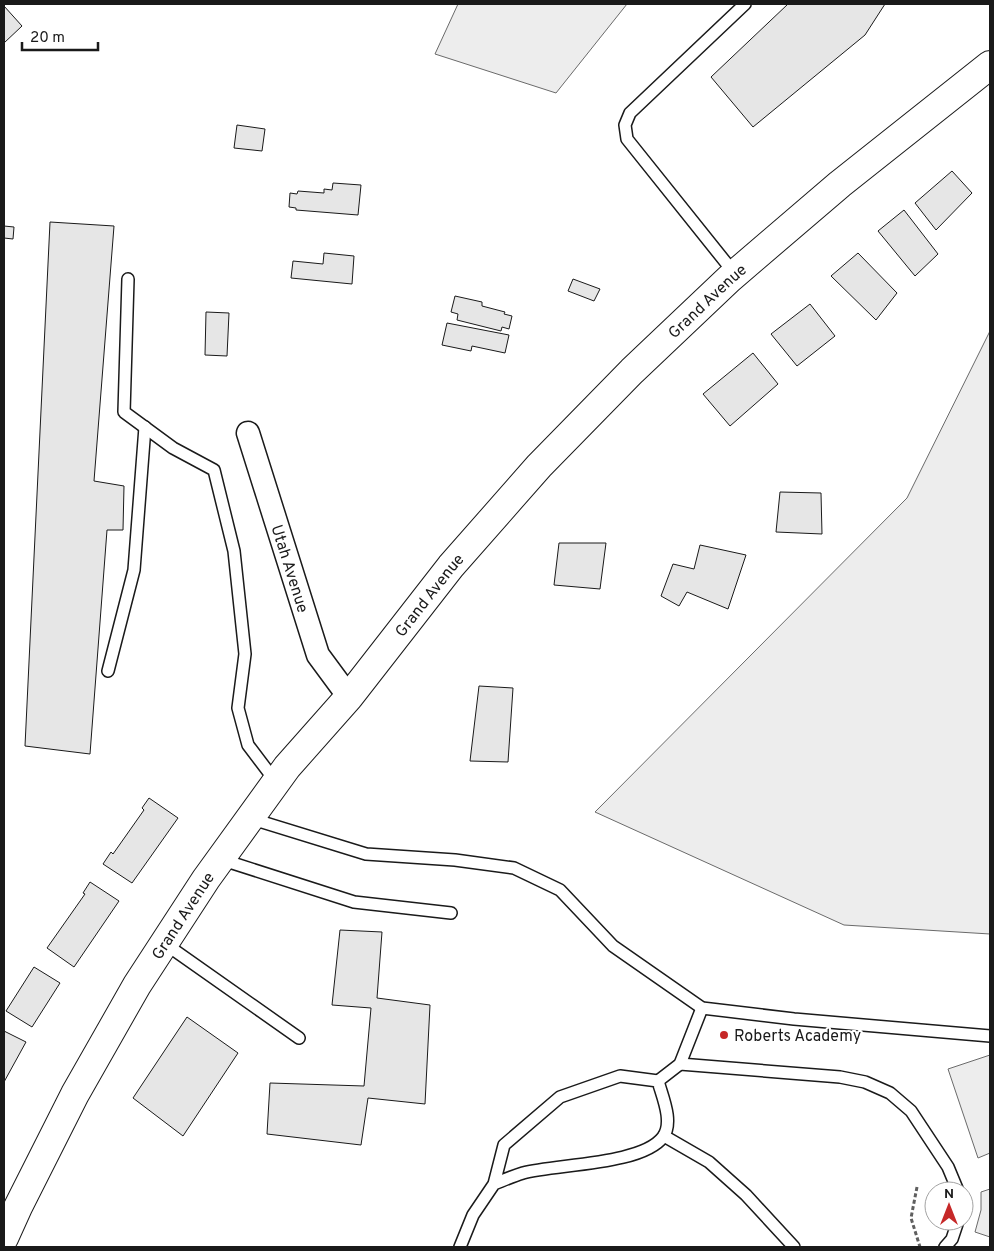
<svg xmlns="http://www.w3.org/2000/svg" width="994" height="1251" viewBox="0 0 994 1251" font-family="Overpass,sans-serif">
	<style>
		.built { fill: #ededed; stroke: #6a6a6a }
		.building { fill: #e6e6e6; stroke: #1a1a1a }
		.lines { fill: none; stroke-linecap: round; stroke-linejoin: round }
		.lane-casing { stroke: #1a1a1a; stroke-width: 14 }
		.street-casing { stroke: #1a1a1a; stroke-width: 25 }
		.secondary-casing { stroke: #1a1a1a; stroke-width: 30 }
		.path { stroke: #5f5f5f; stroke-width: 3; stroke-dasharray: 4 2.5; stroke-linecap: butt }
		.lane { stroke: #fff; stroke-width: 11 }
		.street { stroke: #fff; stroke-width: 22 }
		.secondary { stroke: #fff; stroke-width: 28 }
		.poi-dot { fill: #c62828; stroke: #fff; stroke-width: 2 }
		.labels { text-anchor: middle; stroke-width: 4; stroke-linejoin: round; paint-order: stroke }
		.street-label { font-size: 16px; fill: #1a1a1a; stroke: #fff }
		.poi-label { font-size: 16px; fill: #1a1a1a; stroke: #fff; text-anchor: start }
	</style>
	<rect width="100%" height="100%" fill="#fff"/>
	<g class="built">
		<path d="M458,4H627L556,93L435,54Z"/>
		<path d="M990,331V934L844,925L595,812L907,498Z"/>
		<path d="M990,1055V1153L978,1158L948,1069Z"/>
		<path d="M990,1189V1237L975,1232L981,1210V1192Z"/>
	</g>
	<g class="building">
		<path d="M788,4H885L865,35L753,127L711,77Z"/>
		<path d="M4,6L22,26L4,43Z"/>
		<path d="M237,125L265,129L262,151L234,148Z"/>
		<path d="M952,171L972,193L936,230L915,203Z"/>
		<path d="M333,183L361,185L358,215L296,210V208L289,207L290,193L297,194L298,191L324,193V189L332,190Z"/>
		<path d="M904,210L938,254L915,276L878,231Z"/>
		<path d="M50,222L114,226L94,481L124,486L123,530H107L90,754L25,746Z"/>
		<path d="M4,226L14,227L13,239L4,238Z"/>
		<path d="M324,253L354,256L352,284L291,278L293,261L323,264Z"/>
		<path d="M858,253L897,293L876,320L831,276Z"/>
		<path d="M573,279L600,289L594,301L568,291Z"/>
		<path d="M455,296L482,302V306L505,312L504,314L512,316L509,329L502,327L501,331L457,320L458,314L451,312Z"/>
		<path d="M810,304L835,336L797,366L771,334Z"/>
		<path d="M206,312L229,313L227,356L205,355Z"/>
		<path d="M447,323L509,335L505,353L472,346L471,351L442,345Z"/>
		<path d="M753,353L778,384L730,426L703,394Z"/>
		<path d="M780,492L821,493L822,534L776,532Z"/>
		<path d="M559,543H606L600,589L554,585Z"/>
		<path d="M700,545L746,555L728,609L687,592L679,606L661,596L673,564L694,569Z"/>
		<path d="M479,686L513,688L508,762L470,761Z"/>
		<path d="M149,798L178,818L132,883L103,864L111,852L113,854L144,810L142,808Z"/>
		<path d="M90,882L119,901L74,967L47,948L85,894L83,893Z"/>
		<path d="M340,930L382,932L377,998L430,1005L425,1104L368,1098L361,1145L267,1134L270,1083L364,1086L371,1008L332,1005Z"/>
		<path d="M34,967L60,983L32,1027L6,1011Z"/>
		<path d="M187,1017L238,1053L183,1136L133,1098Z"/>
		<path d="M4,1031L26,1042L4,1082Z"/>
	</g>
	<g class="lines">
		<g class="lane-casing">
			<g id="lane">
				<path d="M735,274L627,139L625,125L630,113L745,4"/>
				<path d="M128,279L124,412L173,448L214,470L234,551L245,654L238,708L248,745L276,782"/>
				<path d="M108,671L134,570L145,427"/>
				<path d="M249,818L366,854L455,860L514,868L560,890L613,946L702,1008L794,1019L990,1036"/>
				<path d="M220,859L354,902L451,913"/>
				<path d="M164,943L299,1038"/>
				<path d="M680,1064L840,1077L865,1082L890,1093L911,1111L948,1167L958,1191"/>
				<path d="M658,1081L680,1064L702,1008"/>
				<path d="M664,1136L709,1162L746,1195L794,1247"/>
				<path d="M460,1247L473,1215L494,1184L504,1145L560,1097L620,1076L658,1081C662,1096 674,1122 663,1137C642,1165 556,1164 523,1173C513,1176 504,1180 494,1184"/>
				<path d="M945,1247L952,1239L958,1221"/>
			</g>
		</g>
		<g class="street-casing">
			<g id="street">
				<path id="s1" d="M248,433L318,655L349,697"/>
			</g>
		</g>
		<g class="secondary-casing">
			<g id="secondary">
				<path id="s2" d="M4,1238L18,1207L75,1094L137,985L206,879L287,767L349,697L451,566L539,466L632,371L729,279L840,184L990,65"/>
			</g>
		</g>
		<path class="path" d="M917,1187L911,1218L920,1247"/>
		<use href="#lane" class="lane"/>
		<use href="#street" class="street"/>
		<use href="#secondary" class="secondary"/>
	</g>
	<circle class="poi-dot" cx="724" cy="1035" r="5"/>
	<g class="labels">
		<g class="street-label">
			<text dy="6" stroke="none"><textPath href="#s2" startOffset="1179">Grand Avenue</textPath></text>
			<text dy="6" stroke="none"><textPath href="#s1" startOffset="142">Utah Avenue</textPath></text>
			<text dy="6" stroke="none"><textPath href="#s2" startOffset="774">Grand Avenue</textPath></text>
			<text dy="6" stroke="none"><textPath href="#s2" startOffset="369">Grand Avenue</textPath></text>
		</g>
		<g class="poi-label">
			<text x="734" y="1041">Roberts Academy</text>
		</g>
	</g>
	<rect width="994" height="1251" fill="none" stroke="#1a1a1a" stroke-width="10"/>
	<g transform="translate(949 1206)"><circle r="24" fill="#ffffff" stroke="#a3a3a3"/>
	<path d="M0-4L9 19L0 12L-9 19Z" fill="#c62828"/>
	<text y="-8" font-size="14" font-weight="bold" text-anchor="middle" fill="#1a1a1a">N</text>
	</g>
	<path d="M22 42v8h76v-8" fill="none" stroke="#1a1a1a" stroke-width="2.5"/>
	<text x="30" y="42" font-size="15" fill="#1a1a1a" stroke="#ffffff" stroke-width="4" paint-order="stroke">20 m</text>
</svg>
